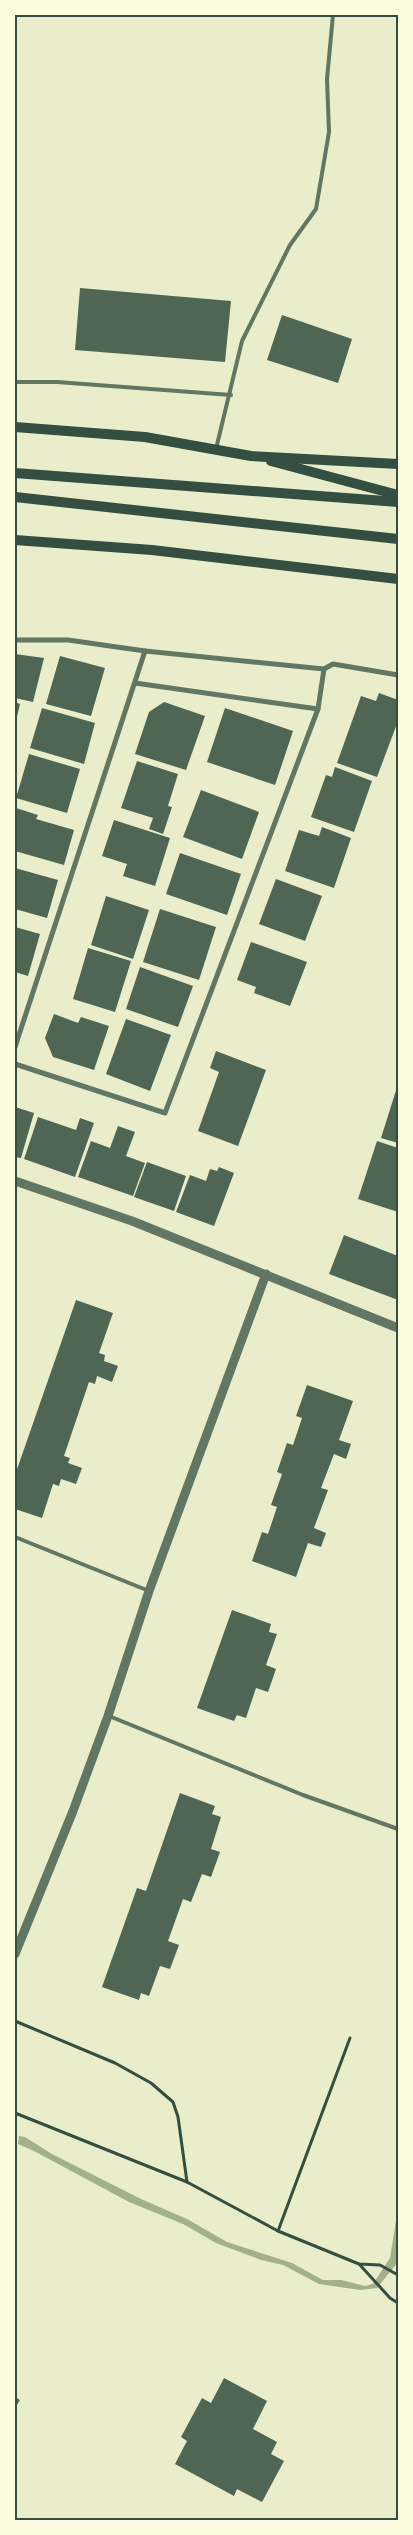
<svg xmlns="http://www.w3.org/2000/svg" width="413" height="2535" viewBox="0 0 413 2535" font-family="Karla,sans-serif">
	<style>
		.water { fill: #a3b18a }
		.building { fill: #4f6655 }
		.lines { fill: none; stroke-linecap: round; stroke-linejoin: round }
		.path { stroke: #344e41; stroke-width: 3 }
		.service { stroke: #617663; stroke-width: 4 }
		.minor { stroke: #617663; stroke-width: 5 }
		.tertiary { stroke: #617663; stroke-width: 9 }
		.secondary { stroke: #344e41; stroke-width: 10 }
		.neatline { fill: none; stroke: #344e41; stroke-width: 2 }
	</style>
	<rect width="100%" height="100%" fill="#e9edc9"/>
	<path class="water" d="M19,2136L25,2137L52,2154L141,2199L187,2219L227,2242L292,2263L323,2280H341L365,2286L373,2284L390,2258L398,2208V2262L377,2288L360,2290L319,2284L283,2265L261,2260L216,2243L183,2224L129,2202L34,2151L18,2144Z"/>
	<g class="building">
		<path d="M80,288L231,301L225,362L75,350Z"/>
		<path d="M282,315L352,339L338,383L267,360Z"/>
		<path d="M15,654L44,658L33,702L15,698Z"/>
		<path d="M60,656L105,668L91,716L46,704Z"/>
		<path d="M379,693L398,700V721L377,777L337,763L361,696L376,701Z"/>
		<path d="M15,702L20,704L16,721L15,720Z"/>
		<path d="M164,702L205,716L186,770L135,754L149,712Z"/>
		<path d="M42,708L95,723L84,764L30,748Z"/>
		<path d="M225,708L293,731L275,785L207,762Z"/>
		<path d="M29,754L80,769L67,813L16,798Z"/>
		<path d="M137,761L178,774L168,806L172,807L163,834L149,829L153,818L121,808Z"/>
		<path d="M335,767L372,781L354,832L311,817L326,775L332,777Z"/>
		<path d="M201,790L259,812L242,859L183,837Z"/>
		<path d="M16,808L38,815L36,819L74,830L64,865L15,851Z"/>
		<path d="M114,820L170,838L155,886L123,876L127,864L102,856Z"/>
		<path d="M322,827L351,838L334,888L285,871L299,830L319,836Z"/>
		<path d="M180,853L241,874L227,915L166,894Z"/>
		<path d="M15,868L58,880L47,918L15,909Z"/>
		<path d="M276,879L322,896L305,941L259,924Z"/>
		<path d="M106,896L149,910L133,959L91,945Z"/>
		<path d="M160,909L216,927L199,980L143,962Z"/>
		<path d="M15,927L40,934L28,976L15,972Z"/>
		<path d="M251,942L307,962L290,1006L254,993L256,987L237,980Z"/>
		<path d="M88,948L131,961L115,1012L73,999Z"/>
		<path d="M140,967L193,986L178,1027L126,1009Z"/>
		<path d="M54,1014L78,1023L81,1017L109,1026L94,1070L53,1057L45,1038Z"/>
		<path d="M126,1019L171,1035L150,1091L106,1074Z"/>
		<path d="M216,1051L266,1070L238,1146L198,1131L219,1072L210,1068Z"/>
		<path d="M398,1084V1143L381,1138Z"/>
		<path d="M15,1107L34,1113L21,1158L15,1157Z"/>
		<path d="M38,1117L76,1130L80,1118L94,1123L75,1177L24,1159Z"/>
		<path d="M118,1126L135,1132L126,1156L145,1163L133,1196L78,1177L91,1141L110,1148Z"/>
		<path d="M377,1141L398,1148V1212L358,1199Z"/>
		<path d="M147,1162L186,1176L174,1211L134,1197Z"/>
		<path d="M219,1167L234,1173L214,1226L176,1212L190,1175L206,1181L210,1169L217,1171Z"/>
		<path d="M344,1235L398,1256V1300L329,1274Z"/>
		<path d="M76,1300L113,1313L99,1353L105,1355L104,1361L118,1366L112,1382L97,1376L95,1384L89,1382L64,1456L70,1458L68,1463L82,1468L76,1484L61,1479L59,1486L53,1484L42,1518L15,1509V1475Z"/>
		<path d="M307,1385L353,1401L339,1440L351,1444L346,1459L334,1454L321,1488L328,1490L314,1528L326,1533L321,1547L308,1543L296,1577L252,1561L262,1532L268,1534L277,1507L271,1505L282,1474L277,1472L287,1443L293,1445L302,1418L296,1416Z"/>
		<path d="M232,1610L271,1624L269,1632L277,1634L266,1665L276,1669L268,1692L256,1688L246,1718L237,1715L234,1721L197,1708Z"/>
		<path d="M180,1793L215,1806L212,1814L221,1817L211,1849L220,1852L211,1877L202,1874L191,1902L183,1899L168,1941L179,1945L170,1969L160,1966L149,1996L141,1993L139,2000L102,1987L137,1888L146,1891Z"/>
		<path d="M224,2378L267,2401L253,2429L277,2442L271,2454L284,2461L262,2502L237,2489L234,2496L175,2464L187,2441L181,2437L202,2398L211,2403Z"/>
		<path d="M15,2397L20,2400L15,2408Z"/>
	</g>
	<g class="lines">
		<g class="path">
			<path d="M15,2021L115,2063L151,2083L173,2102L178,2117L187,2182"/>
			<path d="M15,2113L187,2182L278,2231L359,2264L380,2265L398,2275"/>
			<path d="M278,2231L350,2038"/>
			<path d="M360,2265L390,2298L398,2303"/>
		</g>
		<g class="service">
			<path d="M15,382H57L231,395"/>
			<path d="M216,449L242,341L290,245L316,209L329,132L327,79L333,15"/>
			<path d="M15,1537L149,1591"/>
			<path d="M109,1716L303,1795L398,1829"/>
		</g>
		<g class="minor">
			<path d="M15,640H68L145,651"/>
			<path d="M324,669L333,664L398,675"/>
			<path d="M135,683L318,709"/>
			<path d="M15,1047L145,651L324,669L318,709L165,1113L15,1064"/>
		</g>
		<g class="tertiary">
			<path d="M15,1181L132,1221L398,1328"/>
			<path d="M15,1954L73,1811L108,1716L149,1591L266,1274"/>
		</g>
		<g class="secondary">
			<path d="M15,427L145,437L251,456L398,464"/>
			<path d="M271,461L398,495"/>
			<path d="M15,473L398,502"/>
			<path d="M15,497L398,539"/>
			<path d="M15,540L152,550L398,579"/>
		</g>
	</g>
	<rect width="413" height="2535" fill="none" stroke="#fefae0" stroke-width="32"/>
	<rect x="16" y="16" width="381" height="2503" class="neatline"/>
</svg>
